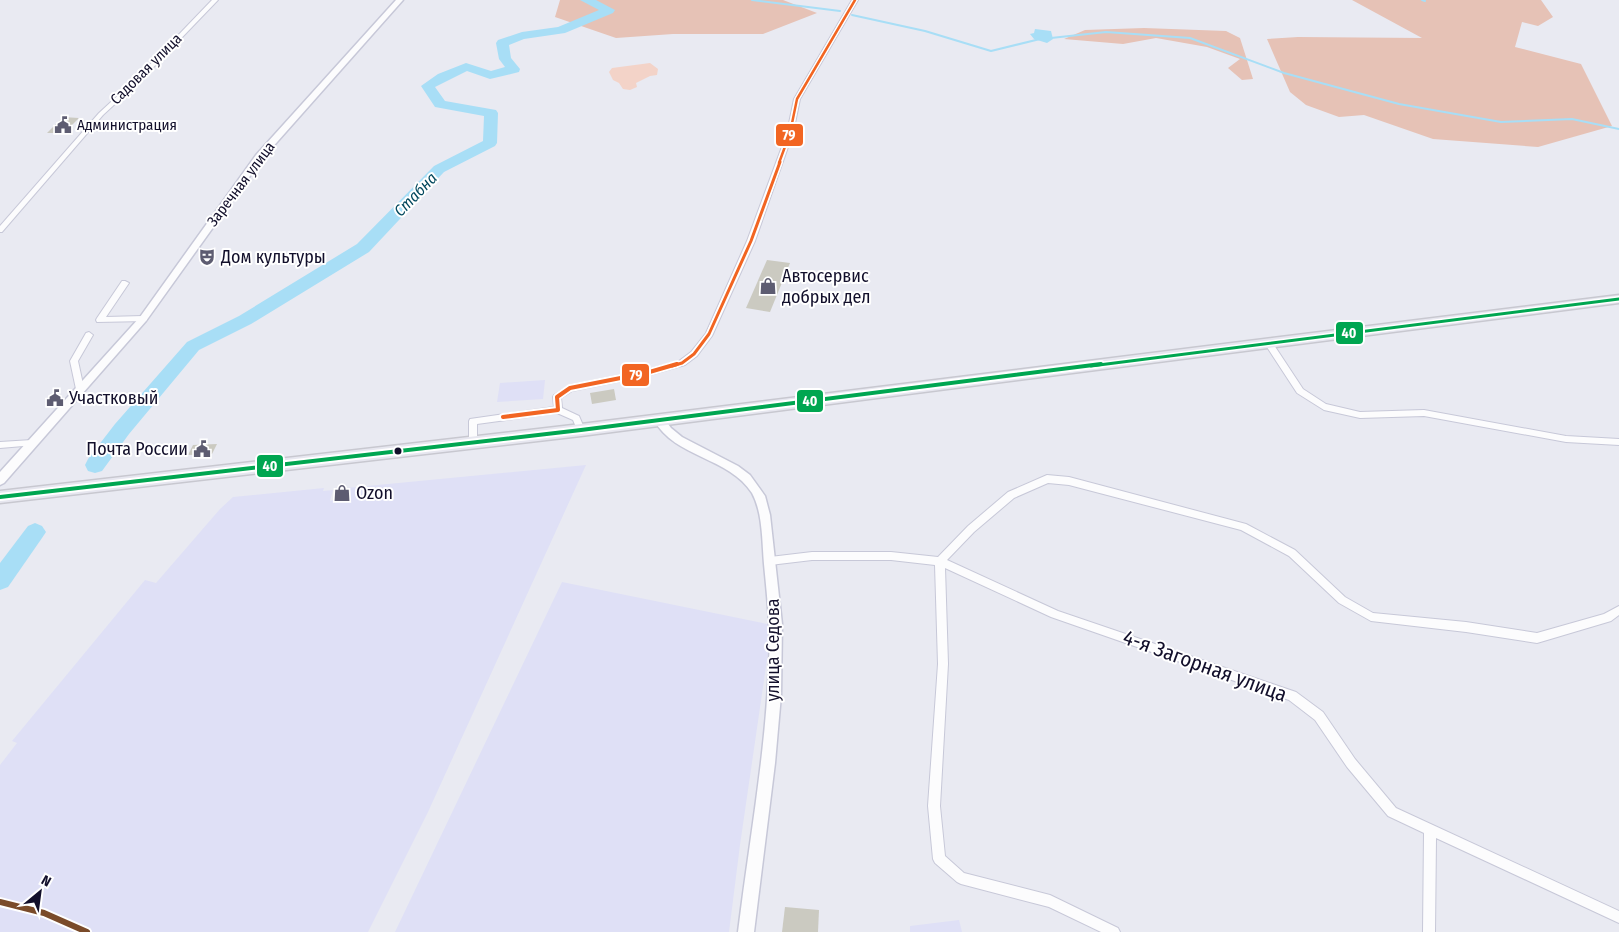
<svg xmlns="http://www.w3.org/2000/svg" width="1619" height="932" viewBox="0 0 1619 932" font-family="'Fira Sans Condensed',sans-serif">
	<style>
		.built { fill: #dfe0f6 }
		.green { fill: #f3d3c8 }
		.forest { fill: #e6c2b6 }
		.water { fill: #a8def6 }
		.lines { fill: none; stroke-linecap: round; stroke-linejoin: round }
		.stream { stroke: #a8def6; stroke-width: 2 }
		.river { fill: #a8def6; fill-rule: evenodd }
		.building { fill: #cbcac1 }
		.minor-casing { stroke: #c7c8d8; stroke-width: 2 }
		.tertiary-casing { stroke: #c7c8d8; stroke-width: 3 }
		.primary-casing { stroke: #c8c8d0; stroke-width: 3 }
		.minor { fill: #fcfcfd; fill-rule: evenodd }
		.tertiary { fill: #fcfcfd; fill-rule: evenodd }
		.primary { fill: #e7e7f0; fill-rule: evenodd }
		.bus-1-far1-casing { stroke: #fff; stroke-width: 6 }
		.bus-1-casing { stroke: #fff; stroke-width: 8 }
		.bus-2-far2-casing { stroke: #fff; stroke-width: 5 }
		.bus-2-far1-casing { stroke: #fff; stroke-width: 6 }
		.bus-2-casing { stroke: #fff; stroke-width: 8 }
		.bus-1-far1 { stroke: #00a651; stroke-width: 3 }
		.bus-1 { stroke: #00a651; stroke-width: 4 }
		.bus-2-far2 { stroke: #f26522; stroke-width: 2.5 }
		.bus-2-far1 { stroke: #f26522; stroke-width: 3 }
		.bus-2 { stroke: #f26522; stroke-width: 4 }
		.rail-1-casing { stroke: #fff; stroke-width: 10 }
		.rail-1 { stroke: #7a4b2a; stroke-width: 6 }
		.bus-dot { fill: #120f2b; stroke: #fff; stroke-width: 2 }
		.labels { text-anchor: middle; stroke-width: 4; stroke-linejoin: round; paint-order: stroke }
		.far-street-label { font-size: 15px; fill: #120f2b; stroke: #fff }
		.far-poi-label { font-size: 15px; fill: #120f2b; stroke: #fff; text-anchor: start }
		.far-water-label { font-size: 16px; font-style: italic; fill: #02485d; stroke: #fff }
		.poi-label { font-size: 18px; fill: #120f2b; stroke: #fff; text-anchor: start }
		.street-label { font-size: 18px; fill: #120f2b; stroke: #fff }
		.near-street-label { font-size: 21px; fill: #120f2b; stroke: #fff }
		.line-badge { stroke: #fff; stroke-width: 2 }
		.badge-label { font-size: 14px; text-anchor: middle; font-weight: bold; fill: #fff }
	</style>
	<rect width="100%" height="100%" fill="#e9eaf2"/>
	<g class="built">
		<path d="M545,380L543,399L497,402L500,383Z"/>
		<path d="M586,465L428,812L368,932H0V765L17,743L12,741L145,580L156,583L220,509L233,497L324,488L323,491L333,490L330,501L333,500L336,489Z"/>
		<path d="M562,582L772,625L740,845L729,932H395Z"/>
		<path d="M959,920L962,932H910V926Z"/>
	</g>
	<path class="green" d="M650,63L658,69L657,75L650,76L636,83L637,87L630,90L623,89L619,83L613,80L609,72L612,68Z"/>
	<g class="forest">
		<path d="M560,0H783L817,13L763,34H673L616,38L555,17Z"/>
		<path d="M1352,0H1541L1553,17L1538,26L1522,22L1515,47L1581,64L1612,126L1538,147L1433,139L1364,115L1339,117L1306,105L1290,92L1267,39L1298,37L1422,38Z"/>
		<path d="M1144,28L1226,31L1240,38L1253,79L1242,80L1228,68L1240,59L1207,47L1156,38L1123,44L1064,39L1085,30Z"/>
	</g>
	<path class="water" d="M1035,29L1051,31L1053,39L1047,43L1034,39L1030,34L1034,33Z"/>
	<g class="lines">
		<g class="stream">
			<path d="M752,0L840,11"/>
			<path d="M1422,0L1425,1"/>
			<path d="M852,15L925,31L991,51L1040,39"/>
			<path d="M1051,38L1106,32L1190,38L1284,73L1399,104L1501,122L1572,119L1619,129"/>
		</g>
		<g class="river">
			<path d="M580,0H596L615,10L613,13L565,33L524,39L509,45L511,58L520,69L519,72L490,79L467,71L435,87L445,101L496,110L498,113L497,143L495,146L444,172L369,252L251,324L199,350L129,434L102,471L95,473L88,471L85,465L88,459L115,424L187,342L239,316L357,244L434,166L483,141L484,116L435,107L421,86L438,74L466,63L491,71L505,67L499,59L496,43L498,40L522,32L558,27L599,10Z"/>
			<path d="M35,523L42,526L46,532L42,538L8,587L0,590V563L28,526Z"/>
		</g>
	</g>
	<g class="building">
		<path d="M63,117L79,118L64,133H47Z"/>
		<path d="M767,260L790,263L770,312L746,308Z"/>
		<path d="M614,389L616,400L592,404L590,393Z"/>
		<path d="M217,444L212,454L188,455L193,445Z"/>
		<path d="M785,907L819,910L818,932H782Z"/>
	</g>
	<g class="lines">
		<g class="minor-casing">
			<g id="minor">
				<path d="M212,0H218L142,79L103,115L2,232H0V226L99,113L138,77Z"/>
				<path d="M852,0H858L800,99L793,133L755,241L712,336L697,356L685,365L646,376L572,391L561,398L562,408L579,416L585,430L584,432H578L573,420L557,413L477,424V443L473,446L470,445L469,443V421L470,419L554,407L553,397L554,395L570,385L646,370L679,361L691,352L706,333L747,241L787,133L794,99Z"/>
				<path d="M122,281H125L129,283L106,317L143,316L147,319L146,321L97,322L96,320L97,318Z"/>
				<path d="M89,332L93,335L78,361L84,389L80,392L76,389L70,361L86,333Z"/>
				<path d="M1269,341L1272,342L1303,389L1326,404L1360,412L1424,410L1566,436L1619,439V445L1566,442L1424,416L1360,418L1324,410L1297,393L1265,344Z"/>
				<path d="M32,440L35,441L36,443L35,445L0,448V442Z"/>
				<path d="M1047,475L1069,477L1246,524L1295,550L1345,597L1373,613L1466,622L1537,633L1604,614L1619,606V615L1611,621L1537,643L1466,632L1371,621L1339,603L1289,556L1241,530L1069,485L1048,483L1014,498L974,532L947,560L1058,611L1296,692L1323,712L1355,759L1396,808L1619,911V923L1436,838L1435,932H1423L1424,833L1388,816L1347,767L1315,720L1289,700L1051,617L945,568L948,664L940,806L945,856L964,873L1050,895L1118,928L1120,932H1101L1049,907L961,884L957,882L935,863L933,859L928,806L938,664L935,565L891,560H812L770,565L767,564L765,561L767,558L770,557L812,552H891L938,557L968,526L1008,492Z"/>
			</g>
		</g>
		<g class="tertiary-casing">
			<g id="tertiary">
				<path d="M396,0H403L262,159L146,321L4,483L0,485V472L140,317L256,155Z"/>
				<path d="M659,416L663,417L671,428L682,437L738,466L750,475L765,496L770,515L782,624L781,695L775,763L754,932H738C749,842 766,753 769,662C771,629 767,596 764,564C762,542 763,513 752,493C729,457 675,458 654,420Z"/>
			</g>
		</g>
		<g class="primary-casing">
			<path id="primary" d="M1619,295V303L581,436L0,503V491L581,424Z"/>
		</g>
		<use href="#minor" class="minor"/>
		<use href="#tertiary" class="tertiary"/>
		<use href="#primary" class="primary"/>
		<g class="bus-1-far1-casing">
			<path id="bus-1-far1" d="M1091,366L1619,299"/>
		</g>
		<g class="bus-1-casing">
			<path id="bus-1" d="M0,497L581,430L1101,364"/>
		</g>
		<g class="bus-2-far2-casing">
			<path id="bus-2-far2" d="M779,163L790,133L797,99L855,0"/>
		</g>
		<g class="bus-2-far1-casing">
			<path id="bus-2-far1" d="M672,366L682,363L694,354L709,334L751,241L780,162"/>
		</g>
		<g class="bus-2-casing">
			<path id="bus-2" d="M503,417L558,410L557,397L570,388L646,373L677,364"/>
		</g>
		<use href="#bus-1-far1" class="bus-1-far1"/>
		<use href="#bus-1" class="bus-1"/>
		<use href="#bus-2-far2" class="bus-2-far2"/>
		<use href="#bus-2-far1" class="bus-2-far1"/>
		<use href="#bus-2" class="bus-2"/>
		<g class="rail-1-casing">
			<path id="rail-1" d="M0,902L44,913L87,932"/>
		</g>
		<use href="#rail-1" class="rail-1"/>
	</g>
	<defs>
		<g id="civic-bare" transform="scale(1.35)"><path d="M-.6-6.5H3V-4.5H.6V-3L4-1V1h2V6H-6V1h2V-1L-.6-3ZM-1.2 2.5V6h2.4V2.5Z" fill="#5d5c71" stroke="#fff" stroke-width="2.5" paint-order="stroke"/></g>
		<g id="theatre-bare" transform="scale(1.35)"><path d="M-5-5.5Q0-4 5-5.5V0Q5 5 0 6Q-5 5-5 0ZM-3.3-2.5H-1v1.5H-3.3ZM1-2.5H3.3v1.5H1ZM-2.8 1Q0 5.5 2.8 1Z" fill="#5d5c71" stroke="#fff" stroke-width="2.5" paint-order="stroke"/></g>
		<g id="shop-bare" transform="scale(1.35)"><path d="M-5-2.5h2.3a2.7 3.5 0 0 1 5.4 0H5L5.5 6h-11ZM-1.5-2.5h3a1.5 2.3 0 0 0-3 0Z" fill="#5d5c71" stroke="#fff" stroke-width="2.5" paint-order="stroke"/></g>
	</defs>
	<g fill-rule="evenodd">
		<use href="#civic-bare" x="63" y="125"/>
		<use href="#theatre-bare" x="207" y="257"/>
		<use href="#shop-bare" x="768" y="286"/>
		<use href="#civic-bare" x="55" y="398"/>
		<use href="#civic-bare" x="202" y="449"/>
		<use href="#shop-bare" x="342" y="493"/>
	</g>
	<circle class="bus-dot" cx="398" cy="451" r="4.5"/>
	<g class="labels">
		<g class="far-street-label">
			<text transform="translate(146 69) rotate(-45)" y="5">Садовая улица</text>
			<text transform="translate(241 184) rotate(-53)" y="5">Заречная улица</text>
		</g>
		<g class="far-poi-label">
			<text x="77" y="130">Администрация</text>
		</g>
		<g class="far-water-label">
			<text transform="translate(415 194) rotate(-46)" y="6">Стабна</text>
		</g>
		<g class="poi-label">
			<text x="221" y="263">Дом культуры</text>
			<text x="782" y="282">Автосервис<tspan x="782" dy="21">добрых дел</tspan></text>
			<text x="69" y="404">Участковый</text>
			<text x="188" y="455" text-anchor="end">Почта России</text>
			<text x="356" y="499">Ozon</text>
		</g>
		<g class="street-label">
			<text transform="translate(773 650) rotate(-90)" y="6">улица Седова</text>
		</g>
		<g class="near-street-label">
			<text transform="translate(1205 666) rotate(20)" y="7">4-я Загорная улица</text>
		</g>
	</g>
	<g class="line-badge">
		<rect x="775" y="123" width="29" height="24" rx="5" fill="#f26522"/>
		<rect x="1335" y="321" width="29" height="24" rx="5" fill="#00a651"/>
		<rect x="621" y="363" width="29" height="24" rx="5" fill="#f26522"/>
		<rect x="796" y="389" width="28" height="24" rx="5" fill="#00a651"/>
		<rect x="256" y="454" width="28" height="24" rx="5" fill="#00a651"/>
	</g>
	<g class="badge-label">
		<text x="789" y="140">79</text>
		<text x="1349" y="338">40</text>
		<text x="636" y="380">79</text>
		<text x="810" y="406">40</text>
		<text x="270" y="471">40</text>
	</g>
	<g transform="translate(40 892) rotate(29)" stroke="#ffffff" stroke-width="4" paint-order="stroke">
	<path d="M0-4L9 19L0 12L-9 19Z" fill="#120f2b"/>
	<text y="-8" font-size="14" font-weight="bold" text-anchor="middle" fill="#120f2b">N</text>
	</g>
</svg>
